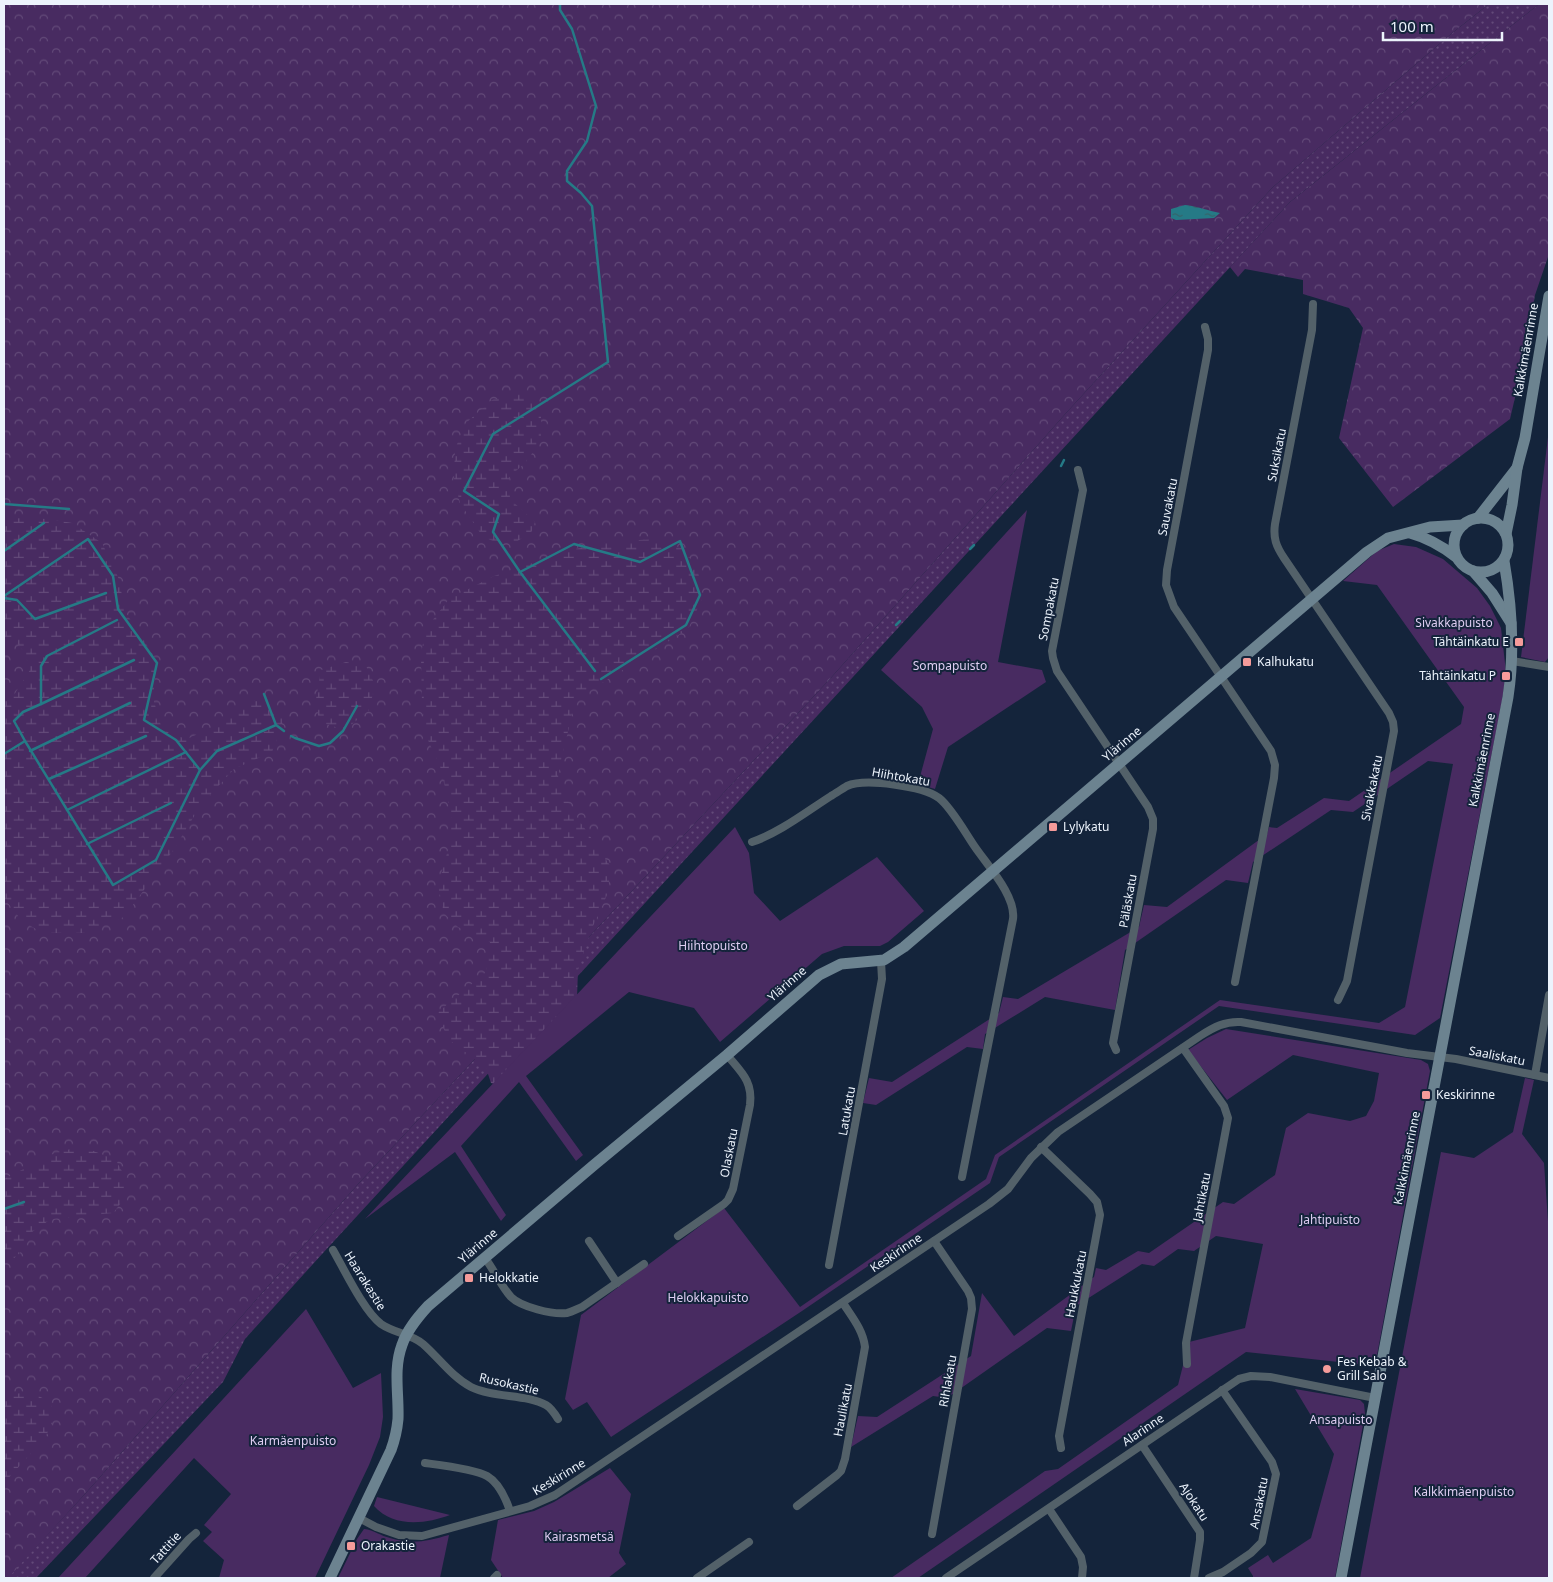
<svg xmlns="http://www.w3.org/2000/svg" width="1553" height="1582" viewBox="0 0 1553 1582" font-family="'Noto Sans',sans-serif">
	<style>
		.grass { fill: url(#grass-dots) }
		.forest { fill: url(#forest-crowns) }
		.wetland { fill: url(#wetland-marsh) }
		.park { fill: #482b61 }
		.water { fill: url(#water-ripples) }
		.lines { fill: none; stroke-linecap: round; stroke-linejoin: round }
		.stream { stroke: #257a86; stroke-width: 2.5 }
		.street { stroke: #536169; stroke-width: 8 }
		.secondary { stroke: #6c8390; stroke-width: 11 }
		.poi-dot { fill: #f59b9a; stroke: #14243b; stroke-width: 2 }
		.labels { text-anchor: middle; stroke-width: 4; stroke-linejoin: round; paint-order: stroke }
		.street-label { font-size: 12px; fill: #ecf3fc; stroke: #14243b }
		.park-label { font-size: 12px; fill: #dfcef2; stroke: #14243b }
		.poi-label { font-size: 12px; fill: #ecf3fc; stroke: #14243b; text-anchor: start }
	</style>
	<defs>
		<pattern id="grass-dots" width="8" height="8" patternUnits="userSpaceOnUse" patternTransform="scale(1.25)"><rect width="8" height="8" fill="#482b61"/><path d="M2 2h.1M6 6h.1" fill="none" stroke="#634a79" stroke-width="1.8" stroke-linecap="round"/></pattern>
		<pattern id="forest-crowns" width="20" height="18" patternUnits="userSpaceOnUse" patternTransform="scale(1.25)"><rect width="20" height="18" fill="#482b61"/><path d="M2 6a3 3 0 1 1 6 0M12 15a3 3 0 1 1 6 0" fill="none" stroke="#634a79"/></pattern>
		<pattern id="wetland-marsh" width="20" height="14" patternUnits="userSpaceOnUse" patternTransform="scale(1.25)"><rect width="20" height="14" fill="#482b61"/><path d="M1 5h8M5 5V1M11 12h8M15 12V8" fill="none" stroke="#634a79"/></pattern>
		<pattern id="water-ripples" width="26" height="14" patternUnits="userSpaceOnUse" patternTransform="scale(1.25)"><rect width="26" height="14" fill="#257a86"/><path d="M2 4q2-2 4 0t4 0M15 11q2-2 4 0t4 0" fill="none" stroke="#366269"/></pattern>
	</defs>
	<rect width="100%" height="100%" fill="#14243b"/>
	<path class="grass" d="M1489,4H1539L1290,202L323,1253L245,1339L223,1382L36,1578H7L85,1494L359,1183L829,680L1067,412L1273,187L1451,34Z"/>
	<g class="forest">
		<path d="M4,4H1489L1451,34L1273,187L1067,412L829,680L359,1183L85,1494L8,1578H4Z"/>
		<path d="M1539,4H1549V254L1535,295L1524,359L1510,419L1393,507L1339,438L1363,328L1349,308L1303,294V280L1245,269L1238,277L1230,267L1290,202Z"/>
	</g>
	<g class="wetland">
		<path d="M524,393L541,408V441L525,463L509,477L510,499L535,522L531,533L514,543L493,541L483,537L460,503L454,479L455,449L466,423L492,400Z"/>
		<path d="M4,518L50,519L72,523L102,543L118,577L126,613L157,661L153,698L161,726L170,734L187,739L213,727L245,704L258,699L269,700L283,716L282,726L272,752L234,769L201,805L172,852L124,917L83,933H43L22,921L4,898V699L14,695L30,670L25,653L14,639L4,643Z"/>
		<path d="M655,539L684,549L698,571L703,597L688,629L575,700L558,776L570,807L611,867L607,895L589,935L578,970L577,998L501,1087L491,1083L486,1068L448,1039L437,1013L486,972L490,942L458,927L444,913L438,886L449,846L452,817L440,766L427,738L422,703L421,655L425,630L449,599L494,576L575,549L607,542Z"/>
		<path d="M346,662L366,666L375,685L369,710L345,730L319,722L316,699L321,670Z"/>
		<path d="M81,1146L116,1160C129,1185 134,1189 113,1213L51,1219L32,1232L24,1249L12,1260H4V1179L53,1154Z"/>
		<path d="M32,1392L51,1403L52,1424L44,1439L4,1483V1395Z"/>
	</g>
	<g class="park">
		<path d="M1549,429V657L1545,662L1521,657Z"/>
		<path d="M1027,510L998,662L1042,670L1046,682L948,747L935,789L918,784L933,729L922,707L881,670Z"/>
		<path d="M1394,544L1416,547L1443,559L1477,588L1490,606L1501,628L1506,672L1502,701L1440,1018L1415,1035L1219,1006L999,1157L990,1183L802,1311L611,1437L587,1402L573,1410L565,1399L581,1315L724,1208L800,1307L986,1179L995,1155L1220,1000L1379,1023L1405,1007L1453,764L1428,761L1353,812L1331,810L1253,862L1248,883L1226,880L1125,950L1115,1010L1045,997L985,1034L983,1049L967,1047L876,1105L863,1103L869,1078L892,1082L999,1013L1003,997L1018,999L1139,927L1144,905L1167,907L1267,834L1269,827L1277,828L1324,798L1349,801L1461,724L1464,707L1377,585L1343,581L1377,551Z"/>
		<path d="M735,827L749,853L754,893L780,921L877,857L924,911L888,942L880,946H844L822,954L720,1042L694,1008L629,992L526,1076L583,1155L576,1161L519,1082L461,1146L506,1215L501,1221L455,1152L365,1219Z"/>
		<path d="M1226,1029L1421,1060L1428,1064L1430,1071L1375,1366L1246,1352L918,1578H891L1045,1471L1058,1469L1178,1385L1189,1342L1245,1328L1263,1244L1216,1236L1194,1251L1178,1249L1154,1266L1142,1264L1076,1306L1071,1331L1047,1328L947,1398L933,1396L851,1447L858,1416L877,1417L971,1356L982,1293L1014,1336L1094,1277L1096,1268L1106,1270L1138,1251L1149,1253L1223,1202L1234,1204L1275,1175L1286,1128L1308,1113L1350,1121L1366,1116L1374,1101L1379,1073L1293,1055L1227,1100L1188,1050L1207,1038Z"/>
		<path d="M1525,1078L1534,1080L1522,1134L1544,1163L1549,1236V1578H1360L1441,1152L1474,1158L1513,1132Z"/>
		<path d="M306,1309L353,1388L381,1373L383,1417L380,1437L369,1465L315,1578H219L224,1560L203,1541L212,1532L204,1525L231,1494L194,1458L85,1578H58Z"/>
		<path d="M1295,1389L1360,1400L1364,1404L1365,1414L1335,1578H1253V1576L1248,1568L1268,1555L1273,1563L1311,1538L1334,1454Z"/>
		<path d="M610,1468L631,1494L619,1553L626,1564L608,1578H503L491,1560L498,1520L534,1511L554,1502Z"/>
		<path d="M377,1497L450,1515C426,1524 393,1528 374,1506Z"/>
		<path d="M364,1529C374,1530 381,1536 390,1538C413,1545 427,1541 449,1535L440,1578H338L357,1539Z"/>
	</g>
	<path class="water" d="M1185,205C1198,206 1208,211 1220,213L1214,218L1176,220L1171,218V209Z"/>
	<g class="lines">
		<g class="stream">
			<path d="M560,4V10L572,29L596,106L587,141L567,171V181L581,193L592,206L608,362L493,434L464,491L499,514L493,532L520,572L595,671"/>
			<path d="M1061,466L1064,460"/>
			<path d="M4,504L69,509"/>
			<path d="M970,549L974,545"/>
			<path d="M4,551L44,523"/>
			<path d="M520,572L574,544L640,562L680,541L700,595L686,625L601,679"/>
			<path d="M4,596L88,539L113,576L118,609L157,663L144,720L176,740L200,770"/>
			<path d="M4,598L17,600L35,619L106,593"/>
			<path d="M896,625L900,621"/>
			<path d="M41,704L134,660"/>
			<path d="M276,725L284,731"/>
			<path d="M291,736L295,738L319,746L330,743L343,731L357,706"/>
			<path d="M25,741L14,721L23,712L41,704V666L47,656L117,620"/>
			<path d="M30,751L130,703"/>
			<path d="M4,754L25,741L113,885L156,860L200,770L217,751L276,725L264,694"/>
			<path d="M49,779L146,736"/>
			<path d="M67,810L186,752"/>
			<path d="M87,844L171,803"/>
			<path d="M4,1209L24,1202"/>
		</g>
		<g class="street">
			<path d="M1313,304L1312,330L1275,524C1273,538 1276,546 1284,558L1389,713L1393,722L1394,731L1347,981L1338,1000"/>
			<path d="M1205,327L1208,339V350L1167,570L1166,585L1174,607L1271,751L1275,765L1274,778L1235,982"/>
			<path d="M1078,470L1083,490L1052,651L1053,658L1057,671L1148,807L1153,819V829L1113,1043L1116,1050"/>
			<path d="M1512,661L1549,667"/>
			<path d="M752,842C779,833 806,812 831,796C836,793 842,789 847,786C865,778 923,786 939,798C951,807 966,834 975,847C988,866 1016,896 1013,919L962,1177"/>
			<path d="M1183,1048L1224,1106L1228,1118L1186,1343L1187,1364"/>
			<path d="M1535,1075L1549,995"/>
			<path d="M1041,1147L1090,1194L1097,1202L1100,1215L1059,1436L1061,1448"/>
			<path d="M678,1236L724,1204L728,1200L733,1189L750,1105C753,1081 741,1072 727,1055"/>
			<path d="M589,1241L617,1283"/>
			<path d="M333,1250C345,1271 364,1311 381,1324C394,1333 411,1334 423,1344C439,1358 452,1377 471,1387C493,1398 527,1394 546,1405C551,1408 555,1414 558,1419"/>
			<path d="M485,1258C494,1270 501,1286 511,1297C521,1307 553,1315 567,1313C572,1312 577,1309 582,1307L644,1264"/>
			<path d="M829,1265L882,979L881,961"/>
			<path d="M1142,1445L1200,1532V1540L1194,1578"/>
			<path d="M425,1463C440,1465 475,1469 487,1476C499,1483 506,1499 510,1511"/>
			<path d="M797,1506L837,1475L841,1471L845,1459L865,1347C863,1330 852,1317 843,1303"/>
			<path d="M1049,1509L1081,1557L1083,1567L1082,1578"/>
			<path d="M359,1518L376,1527L399,1535L422,1536L530,1506L555,1495L989,1204L1008,1189L1031,1158L1058,1132L1200,1036C1214,1027 1225,1021 1241,1022L1407,1053L1456,1059L1549,1078"/>
			<path d="M932,1534L972,1309L971,1298L968,1291L934,1241"/>
			<path d="M154,1578L189,1539L196,1533"/>
			<path d="M494,1578L497,1575"/>
			<path d="M697,1578L749,1542"/>
			<path d="M946,1578L1239,1379L1251,1376L1270,1377L1375,1398"/>
			<path d="M1209,1578L1223,1572L1251,1553L1262,1542L1276,1474L1272,1462L1222,1390"/>
		</g>
		<g class="secondary">
			<circle cx="1481" cy="545" r="27"/>
			<path d="M1478,518L1517,468"/>
			<path d="M1410,533C1428,538 1442,546 1456,557"/>
			<path d="M1506,534L1512,505L1517,468L1525,438L1549,296"/>
			<path d="M1473,571L1492,593L1511,623"/>
			<path d="M330,1578L391,1450C395,1439 397,1430 398,1419C399,1394 393,1369 402,1345C407,1330 417,1318 428,1306L594,1165L727,1055L819,975L841,964L884,960L904,947L1367,552L1388,538L1430,527L1463,525"/>
			<path d="M1341,1578L1508,697C1515,651 1512,607 1504,561"/>
		</g>
	</g>
	<g class="poi-dot">
		<rect x="1514" y="637" width="10" height="10" rx="2.5"/>
		<rect x="1242" y="657" width="10" height="10" rx="2.5"/>
		<rect x="1501" y="671" width="10" height="10" rx="2.5"/>
		<rect x="1048" y="822" width="10" height="10" rx="2.5"/>
		<rect x="1421" y="1090" width="10" height="10" rx="2.5"/>
		<rect x="464" y="1273" width="10" height="10" rx="2.5"/>
		<circle cx="1327" cy="1369" r="5"/>
		<rect x="346" y="1541" width="10" height="10" rx="2.5"/>
	</g>
	<g class="labels">
		<g class="street-label">
			<text transform="translate(1526 350) rotate(-80)" y="4">Kalkkimäenrinne</text>
			<text transform="translate(1277 455) rotate(-79)" y="4">Suksikatu</text>
			<text transform="translate(1168 507) rotate(-79)" y="4">Sauvakatu</text>
			<text transform="translate(1049 609) rotate(-79)" y="4">Sompakatu</text>
			<text transform="translate(1122 744) rotate(-40)" y="4">Ylärinne</text>
			<text transform="translate(1482 760) rotate(-79)" y="4">Kalkkimäenrinne</text>
			<text transform="translate(901 777) rotate(10)" y="4">Hiihtokatu</text>
			<text transform="translate(1372 788) rotate(-79)" y="4">Sivakkakatu</text>
			<text transform="translate(1128 901) rotate(-80)" y="4">Päläskatu</text>
			<text transform="translate(787 984) rotate(-41)" y="4">Ylärinne</text>
			<text transform="translate(1497 1056) rotate(11)" y="4">Saaliskatu</text>
			<text transform="translate(847 1111) rotate(-80)" y="4">Latukatu</text>
			<text transform="translate(729 1153) rotate(-79)" y="4">Olaskatu</text>
			<text transform="translate(1407 1158) rotate(-79)" y="4">Kalkkimäenrinne</text>
			<text transform="translate(1202 1197) rotate(-79)" y="4">Jahtikatu</text>
			<text transform="translate(478 1246) rotate(-40)" y="4">Ylärinne</text>
			<text transform="translate(896 1253) rotate(-34)" y="4">Keskirinne</text>
			<text transform="translate(365 1281) rotate(58)" y="4">Haarakastie</text>
			<text transform="translate(1076 1284) rotate(-79)" y="4">Haukkukatu</text>
			<text transform="translate(948 1381) rotate(-80)" y="4">Rihlakatu</text>
			<text transform="translate(509 1384) rotate(13)" y="4">Rusokastie</text>
			<text transform="translate(843 1410) rotate(-79)" y="4">Haulikatu</text>
			<text transform="translate(1143 1430) rotate(-34)" y="4">Alarinne</text>
			<text transform="translate(559 1477) rotate(-31)" y="4">Keskirinne</text>
			<text transform="translate(1194 1502) rotate(57)" y="4">Ajokatu</text>
			<text transform="translate(1259 1503) rotate(-79)" y="4">Ansakatu</text>
			<text transform="translate(166 1548) rotate(-48)" y="4">Tattitie</text>
		</g>
		<g class="park-label">
			<text x="1454" y="627">Sivakkapuisto</text>
			<text x="950" y="670">Sompapuisto</text>
			<text x="713" y="950">Hiihtopuisto</text>
			<text x="1330" y="1224">Jahtipuisto</text>
			<text x="708" y="1302">Helokkapuisto</text>
			<text x="1341" y="1424">Ansapuisto</text>
			<text x="293" y="1445">Karmäenpuisto</text>
			<text x="1464" y="1496">Kalkkimäenpuisto</text>
			<text x="579" y="1541">Kairasmetsä</text>
		</g>
		<g class="poi-label">
			<text x="1509" y="646" text-anchor="end">Tähtäinkatu E</text>
			<text x="1257" y="666">Kalhukatu</text>
			<text x="1496" y="680" text-anchor="end">Tähtäinkatu P</text>
			<text x="1063" y="831">Lylykatu</text>
			<text x="1436" y="1099">Keskirinne</text>
			<text x="479" y="1282">Helokkatie</text>
			<text x="1337" y="1366">Fes Kebab &amp;<tspan x="1337" dy="14">Grill Salo</tspan></text>
			<text x="361" y="1550">Orakastie</text>
		</g>
	</g>
	<rect width="1553" height="1582" fill="none" stroke="#ecf3fc" stroke-width="10"/>
	<path d="M1383 32v8h119v-8" fill="none" stroke="#ecf3fc" stroke-width="2.5"/>
	<text x="1390" y="32" font-size="15" fill="#ecf3fc" stroke="#14243b" stroke-width="4" paint-order="stroke">100 m</text>
</svg>
